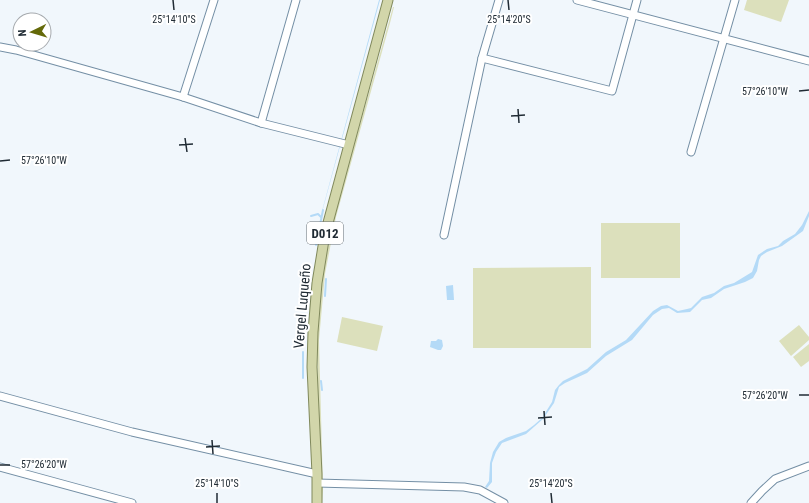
<svg xmlns="http://www.w3.org/2000/svg" width="809" height="503" viewBox="0 0 809 503" font-family="'Roboto Condensed',sans-serif">
	<style>
		.green { fill: #dce0bc }
		.water { fill: #b4daf7 }
		.lines { fill: none; stroke-linecap: round; stroke-linejoin: round }
		.stream { stroke: #b4daf7; stroke-width: 2 }
		.minor-casing { stroke: #748fa5; stroke-width: 9 }
		.major-casing { stroke: #80895c; stroke-width: 11 }
		.minor { stroke: #fff; stroke-width: 7 }
		.major { stroke: #d2d6aa; stroke-width: 9 }
		.ticks { fill: none; stroke: #202b34; stroke-width: 1.5 }
		.labels { text-anchor: middle; stroke-width: 4; stroke-linejoin: round; paint-order: stroke }
		.shield { fill: #fff; stroke: #636b71; stroke-width: 1 }
		.shield-label { font-size: 13px; font-weight: bold; fill: #202b34 }
		.street-label { font-size: 14px; fill: #202b34; stroke: #fff }
		.ticks-label { font-size: 10px; text-anchor: middle; fill: #202b34; stroke: #fff; stroke-width: 4; stroke-linejoin: round; paint-order: stroke }
	</style>
	<rect width="100%" height="100%" fill="#f1f7fc"/>
	<g class="green">
		<path d="M747,0H789L781,22L744,10Z"/>
		<path d="M393,7H394L390,23L336,217L325,274L319,340L323,489L322,503H320L317,340L323,274L334,217Z"/>
		<rect x="601" y="223" width="79" height="55"/>
		<path d="M591,267V348H473V268Z"/>
		<path d="M342,317L383,326L377,351L337,342Z"/>
		<path d="M799,325L809,337V340L791,356L779,341Z"/>
		<path d="M809,344V361L801,367L793,357Z"/>
	</g>
	<g class="water">
		<path d="M379,0H380L322,212V211Z"/>
		<path d="M809,211V216L803,231L782,246L767,252L761,256L759,260L757,271L753,278L745,282L724,289L711,298L702,300L690,312L677,313L669,308L662,309L653,315L632,340L606,356L587,373L565,383L559,387L554,403L543,419L526,434L502,443L496,452L492,463V482L487,488L485,487L489,481L490,463L493,452L499,442L506,438L526,431L534,425L542,418L552,402L555,390L559,385L563,381L587,369L606,352L626,340L653,311L661,306L667,305L678,311L687,309L691,308L702,297L714,293L724,286L734,283L752,272L758,255L767,249L778,246L783,241L795,234L802,225Z"/>
		<path d="M453,285L454,300H447L446,286Z"/>
		<path d="M438,339L442,340L443,346L441,350H438L430,347L431,341H436Z"/>
	</g>
	<g class="lines">
		<g class="stream">
			<path d="M311,216L318,214L321,217"/>
			<path d="M316,245L323,210"/>
			<path d="M325,296L326,279"/>
			<path d="M307,302L308,292"/>
			<path d="M303,378V352"/>
			<path d="M321,381L322,390"/>
		</g>
		<g class="minor-casing">
			<g id="minor">
				<path d="M577,0L809,61"/>
				<path d="M0,47L16,50L183,97L261,123L349,145"/>
				<path d="M482,58L612,91L637,0"/>
				<path d="M183,97L214,0"/>
				<path d="M261,123L296,0"/>
				<path d="M691,152L735,0"/>
				<path d="M444,235L482,58L499,0"/>
				<path d="M0,396L132,432L317,474"/>
				<path d="M0,467L132,503"/>
				<path d="M317,483L464,487L480,490L504,503"/>
				<path d="M751,503L762,491L775,479L809,466"/>
			</g>
		</g>
		<g class="major-casing">
			<path id="major" d="M317,503V474L312,367L313,332L317,283L325,234L388,0"/>
		</g>
		<use href="#minor" class="minor"/>
		<use href="#major" class="major"/>
	</g>
	<path class="ticks" d="M173,0L174,10M508,0L509,10M799,91L809,90M518,109L519,123M511,116L525,115M185,138L187,152M179,145L193,144M0,161L10,160M799,395H809M544,411L545,425M538,418L552,417M212,440L213,454M206,447L220,446M0,465H10M217,493V503M551,493L552,503"/>
	<g class="labels">
		<rect class="shield" x="307" y="222" width="36" height="22" rx="3"/>
		<g class="shield-label">
			<text x="325" y="238">D012</text>
		</g>
		<g class="street-label">
			<text transform="translate(302 306) rotate(-85)" y="5">Vergel Luqueño</text>
		</g>
	</g>
	<g class="ticks-label">
		<text x="174" y="23">25°14'10"S</text>
		<text x="509" y="23">25°14'20"S</text>
		<text x="765" y="95">57°26'10"W</text>
		<text x="44" y="164">57°26'10"W</text>
		<text x="765" y="399">57°26'20"W</text>
		<text x="44" y="468">57°26'20"W</text>
		<text x="217" y="487">25°14'10"S</text>
		<text x="551" y="487">25°14'20"S</text>
	</g>
	<g transform="translate(32 32) rotate(265)"><circle r="19" fill="#ffffff" stroke="#a6aaae"/>
	<path d="M0-3L7 15L0 10L-7 15Z" fill="#646909"/>
	<text y="-6" font-size="11" font-weight="bold" text-anchor="middle" fill="#202b34">N</text>
	</g>
</svg>
